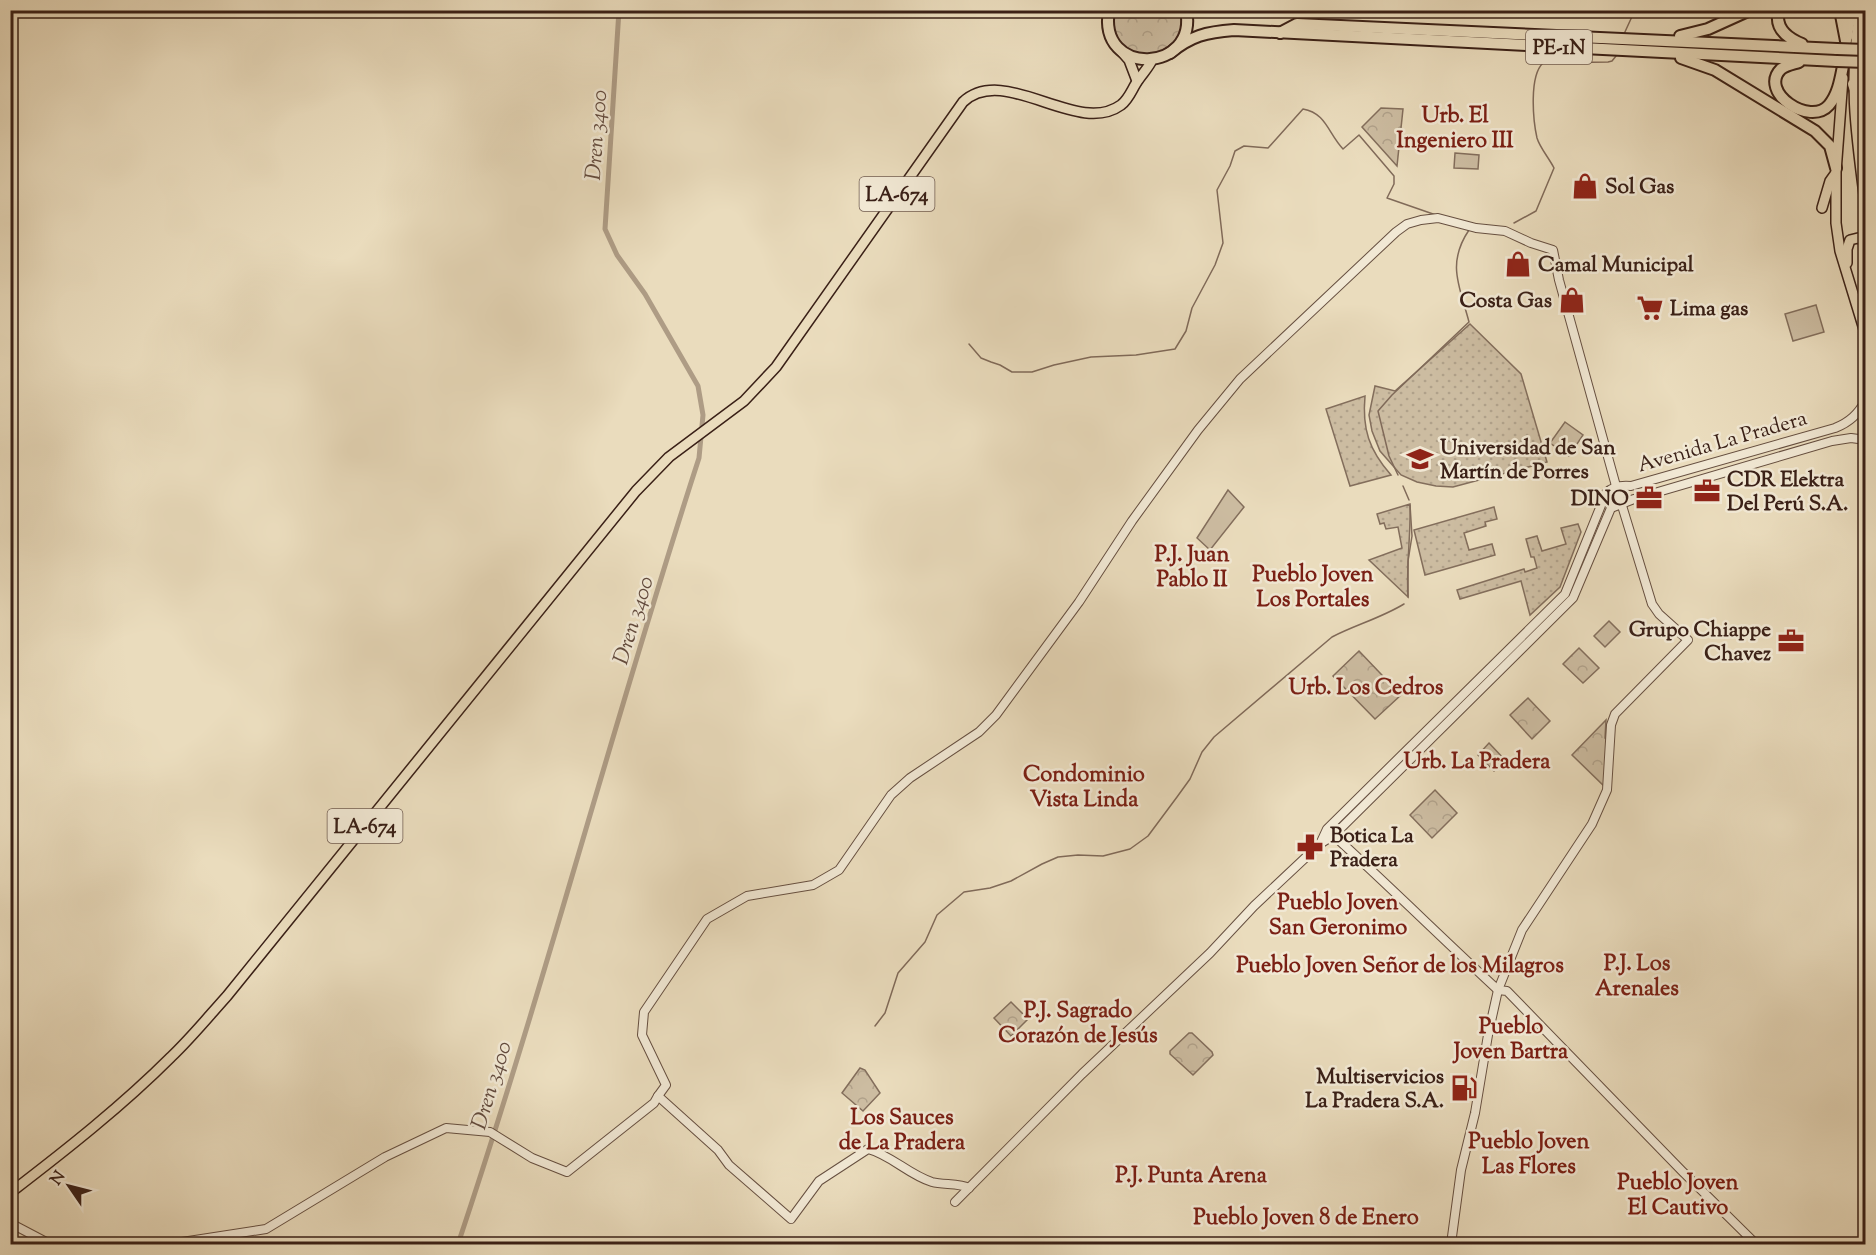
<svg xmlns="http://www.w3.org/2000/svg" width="1876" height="1255" viewBox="0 0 1876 1255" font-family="'Sorts Mill Goudy',serif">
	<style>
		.grass { fill: url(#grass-dots); stroke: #836e5c; stroke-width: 1.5 }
		.park { fill: url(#park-crowns); stroke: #836e5c; stroke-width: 1.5 }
		.pitch { fill: #ccbca1; stroke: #836e5c; stroke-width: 1.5 }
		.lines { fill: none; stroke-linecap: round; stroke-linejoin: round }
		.stream { stroke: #806a59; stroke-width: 1.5 }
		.canal { stroke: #ae9c85; stroke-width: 5 }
		.minor-casing { stroke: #664f40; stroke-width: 10 }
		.major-casing { stroke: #3a2017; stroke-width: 12 }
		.highway-casing { stroke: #3a2017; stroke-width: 14 }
		.minor { stroke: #f1e8d4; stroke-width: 8 }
		.major { stroke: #eadcbd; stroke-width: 9 }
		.highway { stroke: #eadcbd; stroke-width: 10 }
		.highway-bridge-casing { stroke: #3a2017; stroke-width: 14; stroke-linecap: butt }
		.highway-bridge { stroke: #eadcbd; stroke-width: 10 }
		.labels { text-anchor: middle; stroke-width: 5; stroke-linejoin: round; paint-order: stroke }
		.shield { fill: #f1e8d4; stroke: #715c50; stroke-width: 1.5 }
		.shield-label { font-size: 20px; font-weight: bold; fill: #3a2017 }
		.poi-label { font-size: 21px; font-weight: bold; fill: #3a2017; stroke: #f1e8d4; text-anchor: start }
		.street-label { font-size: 21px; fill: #3a2017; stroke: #f1e8d4 }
		.neighbourhood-label { font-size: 22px; font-weight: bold; fill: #7a1f14; stroke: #f1e8d4 }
		.water-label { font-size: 22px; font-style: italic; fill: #634b3e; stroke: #f1e8d4 }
	</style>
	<defs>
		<pattern id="grass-dots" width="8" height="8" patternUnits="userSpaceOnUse" patternTransform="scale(1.5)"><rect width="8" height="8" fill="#ccbca1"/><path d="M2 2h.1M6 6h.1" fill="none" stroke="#b0a18a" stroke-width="1.8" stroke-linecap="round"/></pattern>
		<pattern id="park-crowns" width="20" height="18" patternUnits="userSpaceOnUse" patternTransform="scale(1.5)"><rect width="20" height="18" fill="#ccbca1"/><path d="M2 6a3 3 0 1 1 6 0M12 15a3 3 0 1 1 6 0" fill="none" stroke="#b0a18a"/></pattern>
	</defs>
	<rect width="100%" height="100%" fill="#eadcbd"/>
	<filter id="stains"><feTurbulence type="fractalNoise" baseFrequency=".00333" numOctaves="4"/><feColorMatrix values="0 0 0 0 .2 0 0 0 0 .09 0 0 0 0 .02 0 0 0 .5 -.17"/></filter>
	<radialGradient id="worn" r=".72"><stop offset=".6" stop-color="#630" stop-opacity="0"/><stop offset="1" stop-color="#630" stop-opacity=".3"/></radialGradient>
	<g class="grass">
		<path d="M1470,324L1521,374L1547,462L1453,487L1436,486L1417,482L1401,475L1380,451L1372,431L1369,415L1375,386L1395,391Z"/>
		<path d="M1365,396C1362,429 1369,450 1391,475L1350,486L1326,409Z"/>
		<path d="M1410,504C1411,535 1406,566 1408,597L1369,560L1402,548L1398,527L1386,529L1384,523L1380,524L1377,514Z"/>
		<path d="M1494,507L1497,519L1485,522L1486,526L1464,533L1469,550L1492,544L1495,555L1425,575L1414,530Z"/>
		<path d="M1578,524L1581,532L1560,587L1530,615L1521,581L1460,599L1457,590L1524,569L1525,572L1537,568L1534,557H1531L1526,539L1537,536L1542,551L1566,544L1561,528Z"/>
	</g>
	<g class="park">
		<path d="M1111,10L1184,11L1185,26L1170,51L1141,58L1116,42Z"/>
		<path d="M1381,108L1403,109L1397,166L1362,127Z"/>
		<path d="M1579,648L1599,668L1583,683L1563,664Z"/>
		<path d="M1359,651L1401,695L1375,719L1333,676Z"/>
		<path d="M1528,698L1550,721L1532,739L1510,715Z"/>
		<path d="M1606,720L1605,738L1608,740L1604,786L1572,755Z"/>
		<path d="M1435,790L1457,813L1432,838L1410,815Z"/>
		<path d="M1011,1002L1028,1019L1011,1036L994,1018Z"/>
		<path d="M1189,1033H1192L1212,1052L1213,1055L1193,1075L1170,1054V1051Z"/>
		<path d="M860,1068L865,1070L880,1093L863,1111L842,1093Z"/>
	</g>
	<g class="pitch">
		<path d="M1455,153L1479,155L1478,169L1454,168Z"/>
		<path d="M1816,305L1824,332L1793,341L1785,314Z"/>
		<path d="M1565,422L1583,435L1569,456L1550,443Z"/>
		<path d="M1228,490L1244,507L1210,550L1197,538Z"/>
		<path d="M1609,621L1620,632L1605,647L1594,636Z"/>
		<path d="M1489,743L1505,760L1494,771L1478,755Z"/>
	</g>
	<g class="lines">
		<g class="stream">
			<path d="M1624,34L1635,10"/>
			<path d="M1514,223L1536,211L1554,168C1549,158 1540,148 1537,138C1533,120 1529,76 1543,63L1608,62L1612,61L1616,56"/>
			<path d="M969,344L981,358L991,362L1000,365L1012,372H1032L1054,365L1091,357L1136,355L1175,349L1186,331L1192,308L1215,265L1223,243L1217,190L1230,166L1235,151L1244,146L1268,148L1303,109C1326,113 1328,133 1343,149L1359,135L1394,176V184L1387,198L1436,215"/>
			<path d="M1398,475L1389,456L1378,411L1392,395L1469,322C1460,287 1446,264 1469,230"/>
			<path d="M1403,486L1409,500"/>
			<path d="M1408,597V561L1412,536L1410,505"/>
			<path d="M875,1026L885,1013L898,973L925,942L937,915L964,892L990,888L1011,881L1042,864L1058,857L1078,855L1103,856L1130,849L1148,836L1177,797L1190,779L1202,752L1214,737L1332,637C1355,625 1381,618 1404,604"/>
		</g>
		<path class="canal" d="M458,1244C545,985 614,719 699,458L703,415L698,386L645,294L617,255L605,229L619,10"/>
		<g class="minor-casing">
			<g id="minor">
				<path d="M1330,832C1387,884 1442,938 1498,990L1507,991L1682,1171L1756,1244"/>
				<path d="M1321,842L1327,829L1565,594L1606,493C1613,486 1621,485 1631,486L1835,428C1850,422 1858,414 1866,400"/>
				<path d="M658,1096L666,1085L642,1035L644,1012L707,919L747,896L813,885L839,870L891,795L910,778L979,732L996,715L1079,602L1132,521L1198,430L1240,379L1396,232L1407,224L1421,220L1438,218L1476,228L1505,231L1531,243L1553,250L1559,280L1616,486L1652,604L1659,614L1688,640L1615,714L1611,725L1607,790L1592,824L1522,930L1498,990L1488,1035L1475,1113L1461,1170L1451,1244"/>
				<path d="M955,1202L1082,1074L1210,953L1254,906L1320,844L1334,835L1573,598L1611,508L1634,499L1832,441L1851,438L1866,440"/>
				<path d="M10,1223L50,1244"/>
				<path d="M169,1244L266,1229L385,1157L446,1128L490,1132L532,1158L567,1172L654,1103L658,1096L718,1150L729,1165L791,1219L819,1181L868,1149C891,1155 909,1175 932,1182C943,1185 960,1183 969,1188"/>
				<path d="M1855,1244H1857"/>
			</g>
		</g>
		<g class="major-casing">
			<g id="major">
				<path d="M1860,10C1848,79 1856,134 1865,202"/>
				<path d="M1847,38L1852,10"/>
				<path d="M1122,52L1129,60L1137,81"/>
				<path d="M1843,78L1836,172V223L1840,251L1866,336"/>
				<path d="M1822,208L1830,181L1835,174"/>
				<path d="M1847,263V249L1850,240L1858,238L1864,241L1866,245"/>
				<path d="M10,1193C66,1150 122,1106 171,1057C191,1038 209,1016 227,996L636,491L669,457L744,401L776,367L963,102C1005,63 1077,137 1121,105C1130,98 1132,88 1139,79C1143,73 1149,67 1152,60"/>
			</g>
		</g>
		<g class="highway-casing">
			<g id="highway">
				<path d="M1109,10C1097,78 1199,73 1186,10"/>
				<path d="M1779,10C1774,28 1787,38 1802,44"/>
				<path d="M1840,10L1846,41"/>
				<path d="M1280,33L1297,24L1837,49"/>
				<path d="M1680,36L1708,29L1750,10"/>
				<path d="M1856,37L1866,17"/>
				<path d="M1170,53C1191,36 1206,32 1234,30L1837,61"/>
				<path d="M1681,58L1715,70L1815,131L1830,146L1836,168"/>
				<path d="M1799,62C1793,64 1786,65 1781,69C1758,92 1810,127 1829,105C1840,92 1841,73 1845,57"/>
				<path d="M1853,84L1861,107L1866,114"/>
				<path d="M1865,201L1866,196"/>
			</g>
		</g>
		<use href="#minor" class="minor"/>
		<use href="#major" class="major"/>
		<use href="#highway" class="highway"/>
		<g class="highway-bridge-casing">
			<g id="highway-bridge">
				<path d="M1837,49L1866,50"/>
				<path d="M1837,61L1866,62"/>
			</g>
		</g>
		<use href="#highway-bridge" class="highway-bridge"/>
	</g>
	<defs>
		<g id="shop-bare" transform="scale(2.07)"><path d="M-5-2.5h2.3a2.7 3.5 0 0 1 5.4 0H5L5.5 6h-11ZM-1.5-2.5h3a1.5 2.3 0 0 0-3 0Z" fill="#8f2418" stroke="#f1e8d4" stroke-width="2.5" paint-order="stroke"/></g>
		<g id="supermarket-bare" transform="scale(2.07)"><path d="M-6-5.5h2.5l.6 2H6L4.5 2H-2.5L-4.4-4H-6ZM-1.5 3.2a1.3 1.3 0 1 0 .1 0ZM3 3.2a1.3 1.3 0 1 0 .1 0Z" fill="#8f2418" stroke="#f1e8d4" stroke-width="2.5" paint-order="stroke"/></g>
		<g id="university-bare" transform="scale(2.07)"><path d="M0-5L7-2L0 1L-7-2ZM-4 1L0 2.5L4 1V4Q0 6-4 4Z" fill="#8f2418" stroke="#f1e8d4" stroke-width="2.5" paint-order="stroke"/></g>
		<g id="office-bare" transform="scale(2.07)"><path d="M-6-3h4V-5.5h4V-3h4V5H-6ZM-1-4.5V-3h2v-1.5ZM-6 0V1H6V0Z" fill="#8f2418" stroke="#f1e8d4" stroke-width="2.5" paint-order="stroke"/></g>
		<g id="pharmacy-bare" transform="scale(2.07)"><path d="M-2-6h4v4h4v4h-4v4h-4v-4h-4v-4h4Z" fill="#8f2418" stroke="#f1e8d4" stroke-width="2.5" paint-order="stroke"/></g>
		<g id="fuel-bare" transform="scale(2.07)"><path d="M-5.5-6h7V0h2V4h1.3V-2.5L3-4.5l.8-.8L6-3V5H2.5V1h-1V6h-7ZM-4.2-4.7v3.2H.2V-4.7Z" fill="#8f2418" stroke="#f1e8d4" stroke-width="2.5" paint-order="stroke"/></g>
	</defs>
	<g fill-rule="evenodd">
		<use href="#shop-bare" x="1585" y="186"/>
		<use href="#shop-bare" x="1518" y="264"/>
		<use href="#shop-bare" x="1572" y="300"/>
		<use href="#supermarket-bare" x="1650" y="308"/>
		<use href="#university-bare" x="1420" y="459"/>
		<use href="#office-bare" x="1707" y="491"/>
		<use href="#office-bare" x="1649" y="498"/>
		<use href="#office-bare" x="1791" y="641"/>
		<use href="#pharmacy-bare" x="1310" y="847"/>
		<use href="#fuel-bare" x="1464" y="1088"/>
	</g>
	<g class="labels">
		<g class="shield">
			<rect x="1526" y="30" width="66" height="34" rx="4.5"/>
			<rect x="859.5" y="177" width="75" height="34" rx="4.5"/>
			<rect x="327.5" y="809" width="75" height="34" rx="4.5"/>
		</g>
		<g class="shield-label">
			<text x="1559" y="54">PE-1N</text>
			<text x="897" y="201">LA-674</text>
			<text x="365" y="833">LA-674</text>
		</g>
		<g class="poi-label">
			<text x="1605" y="193">Sol Gas</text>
			<text x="1538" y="271">Camal Municipal</text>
			<text x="1552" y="307" text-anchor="end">Costa Gas</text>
			<text x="1670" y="315">Lima gas</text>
			<text x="1440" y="454">Universidad de San<tspan x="1440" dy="24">Martín de Porres</tspan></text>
			<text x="1727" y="486">CDR Elektra<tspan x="1727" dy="24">Del Perú S.A.</tspan></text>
			<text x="1629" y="505" text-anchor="end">DINO</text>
			<text x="1771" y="636" text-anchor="end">Grupo Chiappe<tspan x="1771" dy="24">Chavez</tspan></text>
			<text x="1330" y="842">Botica La<tspan x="1330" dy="24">Pradera</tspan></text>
			<text x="1444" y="1083" text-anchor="end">Multiservicios<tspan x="1444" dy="24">La Pradera S.A.</tspan></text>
		</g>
		<g class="street-label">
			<text transform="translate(1722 441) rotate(-16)" y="7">Avenida La Pradera</text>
		</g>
		<g class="neighbourhood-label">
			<text x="1455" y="122">Urb. El<tspan x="1455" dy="25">Ingeniero III</tspan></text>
			<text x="1192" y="561">P.J. Juan<tspan x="1192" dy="25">Pablo II</tspan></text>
			<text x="1313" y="581">Pueblo Joven<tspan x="1313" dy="25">Los Portales</tspan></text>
			<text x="1366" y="694">Urb. Los Cedros</text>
			<text x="1477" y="768">Urb. La Pradera</text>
			<text x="1084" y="781">Condominio<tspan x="1084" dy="25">Vista Linda</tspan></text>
			<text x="1338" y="909">Pueblo Joven<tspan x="1338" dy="25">San Geronimo</tspan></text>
			<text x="1637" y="970">P.J. Los<tspan x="1637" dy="25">Arenales</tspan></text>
			<text x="1400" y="972">Pueblo Joven Señor de los Milagros</text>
			<text x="1078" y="1017">P.J. Sagrado<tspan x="1078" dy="25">Corazón de Jesús</tspan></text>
			<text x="1511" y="1033">Pueblo<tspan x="1511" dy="25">Joven Bartra</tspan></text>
			<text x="902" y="1124">Los Sauces<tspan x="902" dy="25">de La Pradera</tspan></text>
			<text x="1529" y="1148">Pueblo Joven<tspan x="1529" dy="25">Las Flores</tspan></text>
			<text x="1191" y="1182">P.J. Punta Arena</text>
			<text x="1678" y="1189">Pueblo Joven<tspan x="1678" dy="25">El Cautivo</tspan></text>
			<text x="1306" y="1224">Pueblo Joven 8 de Enero</text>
		</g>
		<g class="water-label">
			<text transform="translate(595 135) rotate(-86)" y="8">Dren 3400</text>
			<text transform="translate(632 620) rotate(-73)" y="8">Dren 3400</text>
			<text transform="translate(490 1085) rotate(-73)" y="8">Dren 3400</text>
		</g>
	</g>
	<rect width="1876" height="1255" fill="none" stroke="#eadcbd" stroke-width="36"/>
	<rect x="12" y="12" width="1852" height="1231" fill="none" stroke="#3a2017" stroke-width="3"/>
	<rect x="18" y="18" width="1840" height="1219" fill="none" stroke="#3a2017" stroke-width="1.5"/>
	<g transform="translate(69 1186) rotate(305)" stroke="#f1e8d4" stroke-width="4.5" paint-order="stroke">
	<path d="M0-4.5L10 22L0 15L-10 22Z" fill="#3a2017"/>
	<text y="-9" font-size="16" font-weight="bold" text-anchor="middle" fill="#3a2017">N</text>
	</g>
	<rect width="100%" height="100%" filter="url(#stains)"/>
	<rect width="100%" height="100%" fill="url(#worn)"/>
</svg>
